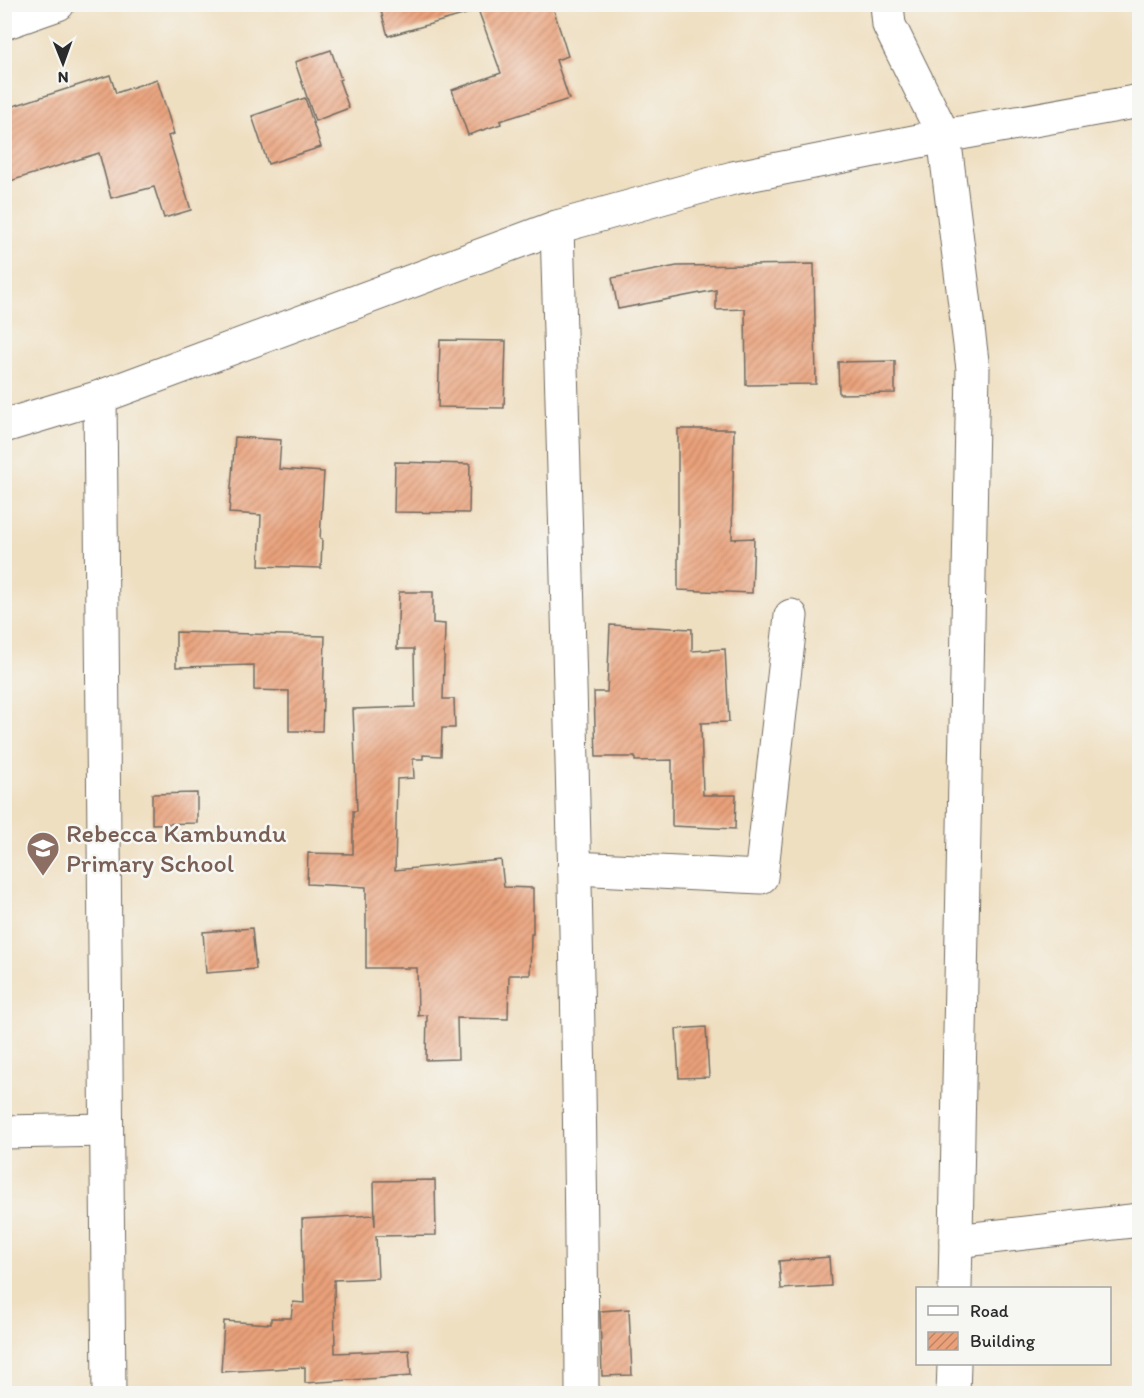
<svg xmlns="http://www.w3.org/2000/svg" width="1144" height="1398" viewBox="0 0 1144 1398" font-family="Itim,sans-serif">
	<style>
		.building { fill: url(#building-hatch) }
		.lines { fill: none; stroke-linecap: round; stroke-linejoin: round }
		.minor-casing { stroke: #706a60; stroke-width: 35 }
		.minor { stroke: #fff; stroke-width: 33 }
		.labels { text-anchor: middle; stroke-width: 5; stroke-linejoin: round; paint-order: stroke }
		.education-label { font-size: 26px; fill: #785e54; stroke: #f6f6f2; text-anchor: start }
	</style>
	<defs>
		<pattern id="building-hatch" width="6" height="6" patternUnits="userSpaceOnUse" patternTransform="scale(1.5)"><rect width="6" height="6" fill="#eaa17a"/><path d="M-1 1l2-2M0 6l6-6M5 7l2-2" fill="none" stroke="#be8364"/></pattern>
	</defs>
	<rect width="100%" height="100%" fill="#f6f6f2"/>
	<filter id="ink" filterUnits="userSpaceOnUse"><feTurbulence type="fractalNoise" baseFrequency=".0167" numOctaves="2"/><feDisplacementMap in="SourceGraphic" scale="12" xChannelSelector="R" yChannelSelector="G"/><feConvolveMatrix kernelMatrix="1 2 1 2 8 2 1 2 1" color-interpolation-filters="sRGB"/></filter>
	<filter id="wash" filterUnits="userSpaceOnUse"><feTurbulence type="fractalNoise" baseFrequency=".008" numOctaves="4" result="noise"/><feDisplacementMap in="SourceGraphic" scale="24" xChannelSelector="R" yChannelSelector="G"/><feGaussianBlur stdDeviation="1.35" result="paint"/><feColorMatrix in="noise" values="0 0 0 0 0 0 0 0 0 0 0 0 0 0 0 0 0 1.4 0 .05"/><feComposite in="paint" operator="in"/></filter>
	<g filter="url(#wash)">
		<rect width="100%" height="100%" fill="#efdfc1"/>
		<g id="blocks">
			<g class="building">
				<path d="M379,4H469L470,13L388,36Z"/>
				<path d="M476,4H552L568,56L556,60L569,99L500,121L501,124L468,135L452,90L501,73Z"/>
				<path d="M331,50L341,79L339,80L349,108L315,121L295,62Z"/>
				<path d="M110,75L116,93L157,79L174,134L168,136L191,210L164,218L154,187L111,198L99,153L4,183V109Z"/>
				<path d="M305,98L321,147L268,164L252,116Z"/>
				<path d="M814,264L816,384L746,385L745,309L716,310V290L618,309L612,278L677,266Z"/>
				<path d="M440,340L506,341L504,408L438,407Z"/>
				<path d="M895,361V393L839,394L838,362Z"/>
				<path d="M678,429H734L732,539L754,538L752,593L678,590Z"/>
				<path d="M235,437L281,440L279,469L324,472L320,539H322L321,568L259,566L261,515L229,513Z"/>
				<path d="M395,462L470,464L469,513L394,512Z"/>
				<path d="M399,592H433V623L445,624L443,699H454L455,728H442L441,756L423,755V759H413L414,778L397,779L395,870L501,860L504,887L533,888V934H531L530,975H509L508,1019L457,1018L458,1059L426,1060L427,1015L418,1016L417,968H366V887L307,884L308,853L353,854V811H357L353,709L415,707L414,649H397Z"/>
				<path d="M610,625L692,629V651L725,649L729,722L701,723L703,795H736L735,829L672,826V760L635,761V757H596L594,692H607Z"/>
				<path d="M176,632L325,636L322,731H289V691L254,690V665L176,667Z"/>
				<path d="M197,793V823L152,824V794Z"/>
				<path d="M252,928L256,969L206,973L203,932Z"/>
				<path d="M706,1027L709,1077L679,1078L676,1029Z"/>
				<path d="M435,1180L436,1235L376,1236L378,1278L334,1280L335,1353L409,1350L411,1376L305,1383V1367L221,1372L224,1321L271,1324V1318H291L293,1302L304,1303L302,1219L374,1215L375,1226L374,1181Z"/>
				<path d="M829,1257L831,1286L781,1289L779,1261Z"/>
				<path d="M629,1309L632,1375L602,1376L600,1311Z"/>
			</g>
		</g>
	</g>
	<g filter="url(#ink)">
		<use href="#blocks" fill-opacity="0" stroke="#706a60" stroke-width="1.5"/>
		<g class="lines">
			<g class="minor-casing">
				<g id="minor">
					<path d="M887,4L889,25L944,136L973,369L955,1288"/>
					<path d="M4,23L58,4"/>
					<path d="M557,227C568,616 581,1005 582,1394"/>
					<path d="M100,397L109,1394"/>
					<path d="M4,426L100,397L557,227L733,178L944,136L1140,101"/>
					<path d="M574,868L761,877L791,616"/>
					<path d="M4,1132L106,1130"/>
					<path d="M956,1241L1140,1220"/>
					<path d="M953,1394L954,1364"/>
				</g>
			</g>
			<use href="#minor" class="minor"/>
		</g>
	</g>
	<defs>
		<g id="school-pin" transform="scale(1.725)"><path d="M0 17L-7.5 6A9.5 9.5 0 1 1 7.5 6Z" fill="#8d6e63" stroke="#f6f6f2"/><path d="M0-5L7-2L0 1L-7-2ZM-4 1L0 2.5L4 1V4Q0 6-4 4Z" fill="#fff"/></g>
	</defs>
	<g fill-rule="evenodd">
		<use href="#school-pin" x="43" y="848"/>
	</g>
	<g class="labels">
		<g class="education-label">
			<text x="66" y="842">Rebecca Kambundu<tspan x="66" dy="30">Primary School</tspan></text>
		</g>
	</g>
	<rect width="1144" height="1398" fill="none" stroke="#f6f6f2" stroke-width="24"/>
	<rect x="916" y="1287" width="195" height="78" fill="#f6f6f2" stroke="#a5a5a2" stroke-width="1.5"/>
	<rect x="928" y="1306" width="30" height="9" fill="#ffffff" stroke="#a5a5a2" stroke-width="1.5"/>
	<text x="970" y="1317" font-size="18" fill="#2b2b2b">Road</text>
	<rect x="928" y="1332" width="30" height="18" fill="url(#building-hatch)" stroke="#a5a5a2" stroke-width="1.5"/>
	<text x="970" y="1347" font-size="18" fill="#2b2b2b">Building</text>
	<g transform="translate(63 63) rotate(179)" stroke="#f6f6f2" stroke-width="4.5" paint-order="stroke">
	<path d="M0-4.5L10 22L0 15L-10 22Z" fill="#2b2b2b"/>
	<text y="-9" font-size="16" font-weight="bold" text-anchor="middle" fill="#2b2b2b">N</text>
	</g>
</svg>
